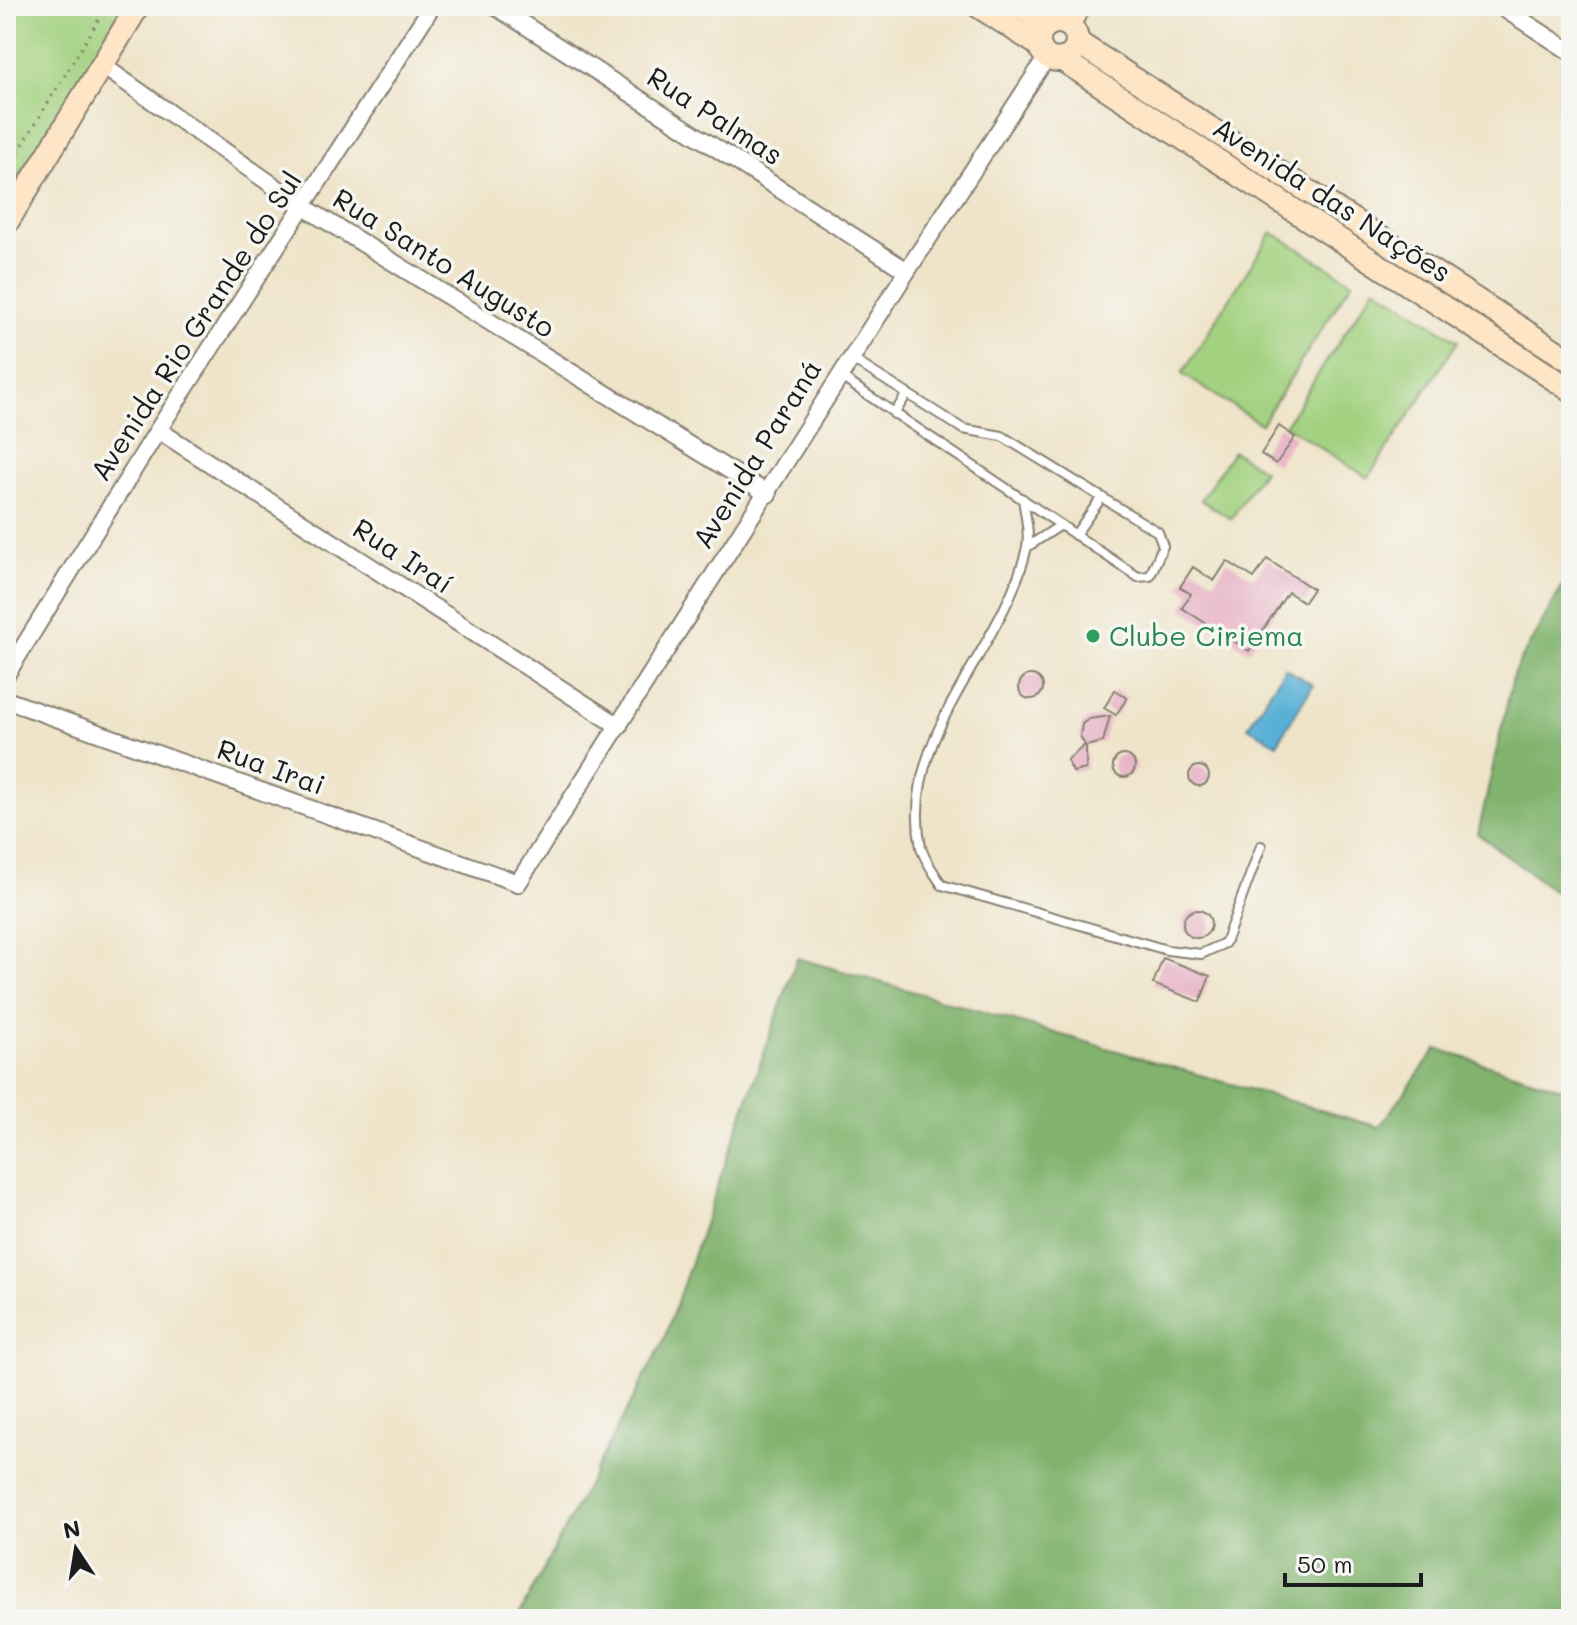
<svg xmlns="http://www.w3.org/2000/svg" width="1577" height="1625" viewBox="0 0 1577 1625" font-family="Mali,sans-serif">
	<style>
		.green { fill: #a2d17f; stroke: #5f764e; stroke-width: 2 }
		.forest { fill: #81b36e; stroke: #4e6845; stroke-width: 2 }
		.water { fill: #58b0d5; stroke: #3a6678; stroke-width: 2 }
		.building { fill: #e7b0c4 }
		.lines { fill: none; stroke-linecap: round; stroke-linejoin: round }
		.lane-casing { stroke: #868072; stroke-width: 12 }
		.street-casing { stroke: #868072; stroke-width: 20 }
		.secondary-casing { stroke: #868072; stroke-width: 26 }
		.path { stroke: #868072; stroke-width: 3; stroke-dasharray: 2 6; stroke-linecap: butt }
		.lane { stroke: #fff; stroke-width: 8 }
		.street { stroke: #fff; stroke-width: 16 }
		.secondary { stroke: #fde5c5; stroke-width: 22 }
		.leisure-dot { fill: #2e9e5b; stroke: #f6f6f2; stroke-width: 3 }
		.labels { text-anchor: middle; stroke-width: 7; stroke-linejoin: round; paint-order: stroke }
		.street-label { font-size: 28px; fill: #1c1c1c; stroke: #f6f6f2 }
		.leisure-label { font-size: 28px; fill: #27864d; stroke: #f6f6f2; text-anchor: start }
	</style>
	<rect width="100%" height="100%" fill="#f6f6f2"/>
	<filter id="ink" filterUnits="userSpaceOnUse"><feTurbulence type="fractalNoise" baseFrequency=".0125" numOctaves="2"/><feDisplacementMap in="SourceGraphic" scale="16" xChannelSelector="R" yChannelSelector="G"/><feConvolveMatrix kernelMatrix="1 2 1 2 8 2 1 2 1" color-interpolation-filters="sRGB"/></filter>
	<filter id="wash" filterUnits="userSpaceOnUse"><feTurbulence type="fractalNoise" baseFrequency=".006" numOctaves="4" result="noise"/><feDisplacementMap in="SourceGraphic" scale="32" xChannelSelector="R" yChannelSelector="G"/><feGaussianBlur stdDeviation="1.8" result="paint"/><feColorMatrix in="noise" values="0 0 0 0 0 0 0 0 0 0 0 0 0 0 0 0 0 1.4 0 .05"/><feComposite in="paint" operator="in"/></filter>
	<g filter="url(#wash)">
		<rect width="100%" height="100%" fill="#efe4c9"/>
		<g class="green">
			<path d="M16,6H124L6,197V21Z"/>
			<path d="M1272,232L1352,282L1261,424L1182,374Z"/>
			<path d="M1375,287L1458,341L1368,478L1285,425Z"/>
			<path d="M1233,451L1263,470L1231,519L1201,500Z"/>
		</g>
		<g class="forest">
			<path d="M1571,571V904L1478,834L1514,672Z"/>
			<path d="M797,958L1379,1127L1437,1049L1571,1091V1619H517L663,1342Z"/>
		</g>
		<path class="water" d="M1285,668L1313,685L1277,744L1248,727Z"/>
		<g id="blocks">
			<g class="building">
				<path d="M1279,426L1295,437L1276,464L1261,454Z"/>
				<path d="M1267,559L1313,589L1304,602L1288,592L1249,651L1182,608L1191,594L1180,587L1193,567L1214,581L1227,561L1254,578Z"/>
				<circle cx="1031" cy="687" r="12"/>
				<path d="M1115,690L1127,698L1116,715L1104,708Z"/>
				<path d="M1110,716L1103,742L1086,746V769L1073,772L1067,760L1085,745L1080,736L1082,724L1089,719Z"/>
				<circle cx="1124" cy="766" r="11"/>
				<circle cx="1199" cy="776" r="10"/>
				<circle cx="1197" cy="924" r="14"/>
				<path d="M1163,958L1210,976L1200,1002L1153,984Z"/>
			</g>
		</g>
	</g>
	<g filter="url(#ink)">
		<use href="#blocks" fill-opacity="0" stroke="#868072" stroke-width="2"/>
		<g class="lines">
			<g class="lane-casing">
				<g id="lane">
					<path d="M841,377L1138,577L1150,576L1163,546L1158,532L1002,436L963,429L852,359"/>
					<path d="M894,414L907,394"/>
					<path d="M1023,499C1025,514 1030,532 1027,547C1004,650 898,735 921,847C924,860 935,874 942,885L1167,950L1201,954L1225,943L1261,846"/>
					<path d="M1075,535L1102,497"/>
					<path d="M1027,547L1061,525"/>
				</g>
			</g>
			<g class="street-casing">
				<g id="street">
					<path d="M495,6L907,271"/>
					<path d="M1500,6L1571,52"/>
					<path d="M100,64L304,207L768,494"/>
					<path d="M158,430L619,726"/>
					<path d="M6,675L158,430L432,6"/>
					<path d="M6,700L518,883L907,271L1047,57"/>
				</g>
			</g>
			<g class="secondary-casing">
				<g id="secondary">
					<path d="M978,6L1039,45"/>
					<path d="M1019,6L1048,25"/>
					<circle cx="1058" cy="41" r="19"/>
					<path d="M1068,25L1079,6"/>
					<path d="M1077,42L1571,361"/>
					<path d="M1061,59L1571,390"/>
					<path d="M6,224L138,6"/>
				</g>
			</g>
			<path class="path" d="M6,172L107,6"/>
			<use href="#lane" class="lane"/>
			<use href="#street" class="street"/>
			<use href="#secondary" class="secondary"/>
		</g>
	</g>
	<circle class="leisure-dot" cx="1093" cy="636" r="8"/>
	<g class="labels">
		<g class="street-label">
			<text transform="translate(715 116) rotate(33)" y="10">Rua Palmas</text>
			<text transform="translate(1332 200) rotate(33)" y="10">Avenida das Nações</text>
			<text transform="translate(444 263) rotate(32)" y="10">Rua Santo Augusto</text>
			<text transform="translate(196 326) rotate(-57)" y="10">Avenida Rio Grande do Sul</text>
			<text transform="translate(757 454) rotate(-58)" y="10">Avenida Paraná</text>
			<text transform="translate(403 556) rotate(33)" y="10">Rua Iraí</text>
			<text transform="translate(271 767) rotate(20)" y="10">Rua Irai</text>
		</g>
		<g class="leisure-label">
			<text x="1109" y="646">Clube Ciriema</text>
		</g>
	</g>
	<rect width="1577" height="1625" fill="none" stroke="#f6f6f2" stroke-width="32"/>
	<g transform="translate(76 1549) rotate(348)" stroke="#f6f6f2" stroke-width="6" paint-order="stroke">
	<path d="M0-6L14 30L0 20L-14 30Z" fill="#1c1c1c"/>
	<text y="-12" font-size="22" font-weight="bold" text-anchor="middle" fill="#1c1c1c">N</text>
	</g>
	<path d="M1285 1573v12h136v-12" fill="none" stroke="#1c1c1c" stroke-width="4"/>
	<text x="1297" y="1573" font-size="24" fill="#1c1c1c" stroke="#f6f6f2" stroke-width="6" paint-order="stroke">50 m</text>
</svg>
